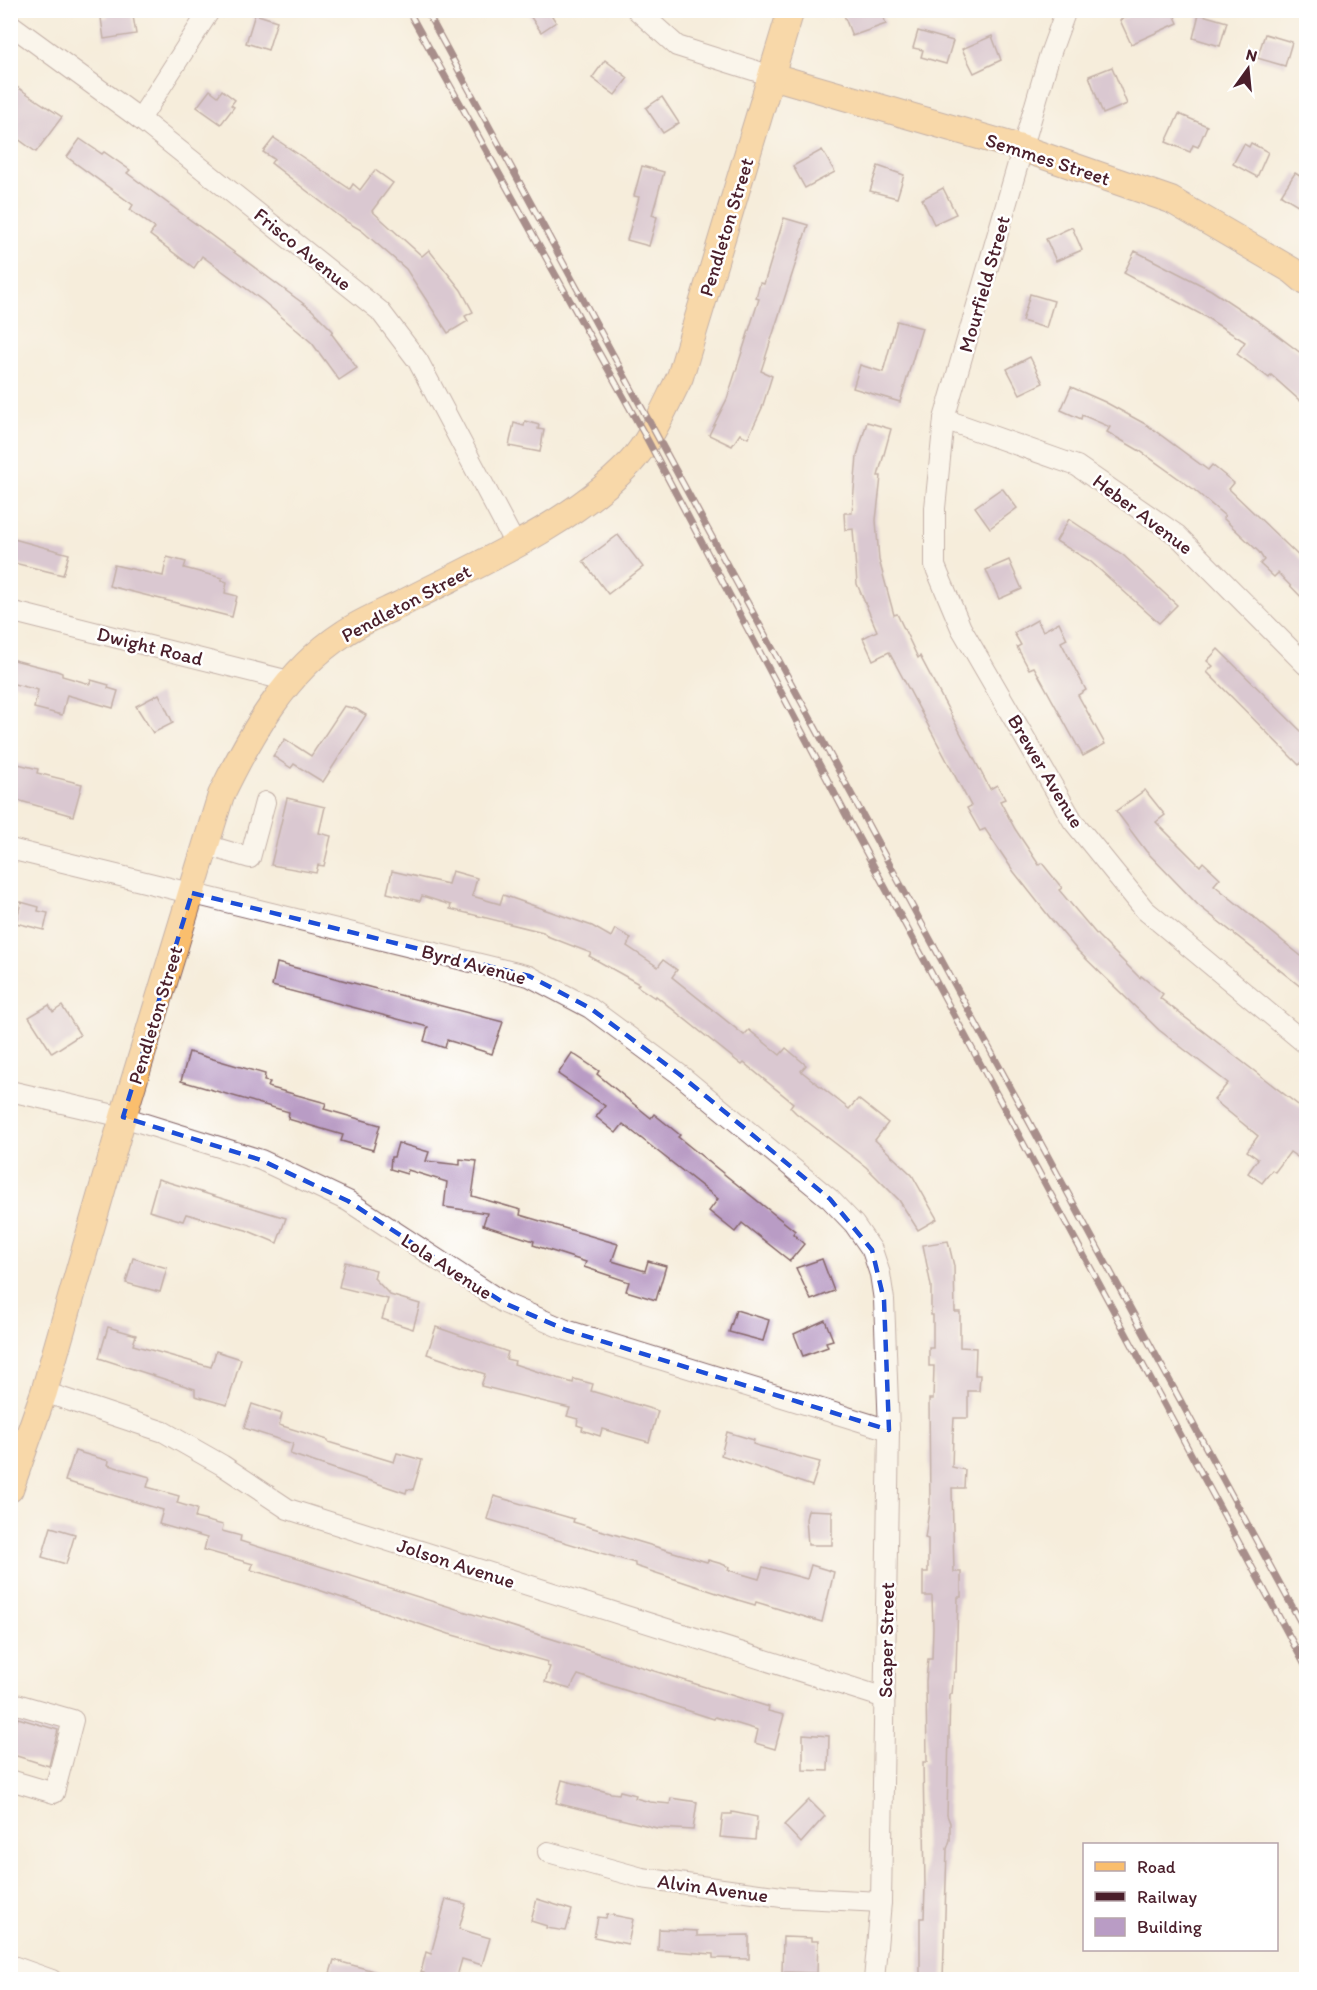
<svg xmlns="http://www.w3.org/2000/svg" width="1317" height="1990" viewBox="0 0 1317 1990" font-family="Itim,sans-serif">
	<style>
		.building { fill: #b99cc5 }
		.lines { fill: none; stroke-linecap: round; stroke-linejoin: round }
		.minor-casing { stroke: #866769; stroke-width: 22 }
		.major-casing { stroke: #866769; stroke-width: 28 }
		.minor { stroke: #fff; stroke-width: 20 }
		.major { stroke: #fabe6d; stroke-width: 26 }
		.rail-casing { stroke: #4a1f2b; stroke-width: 7 }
		.rail { stroke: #fff; stroke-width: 4.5; stroke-dasharray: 14; stroke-linecap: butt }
		.marked { fill: none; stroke: #1d4ed8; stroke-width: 4.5; stroke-dasharray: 12 8; stroke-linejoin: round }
		.labels { text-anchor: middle; stroke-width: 5; stroke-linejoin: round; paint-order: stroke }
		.street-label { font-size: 20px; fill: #4a1f2b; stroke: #fff }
	</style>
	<rect width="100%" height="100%" fill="#fff"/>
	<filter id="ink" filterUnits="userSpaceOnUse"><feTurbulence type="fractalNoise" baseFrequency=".0167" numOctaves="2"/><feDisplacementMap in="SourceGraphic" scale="12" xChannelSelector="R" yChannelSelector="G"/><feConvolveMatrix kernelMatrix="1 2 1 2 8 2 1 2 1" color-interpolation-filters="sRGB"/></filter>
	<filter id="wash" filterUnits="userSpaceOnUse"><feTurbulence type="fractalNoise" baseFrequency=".008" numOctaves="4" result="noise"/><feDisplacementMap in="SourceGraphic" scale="24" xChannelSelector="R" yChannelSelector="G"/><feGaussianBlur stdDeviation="1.35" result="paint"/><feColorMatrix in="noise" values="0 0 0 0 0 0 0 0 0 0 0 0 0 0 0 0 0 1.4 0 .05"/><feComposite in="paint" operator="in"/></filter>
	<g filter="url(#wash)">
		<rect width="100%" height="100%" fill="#f6eddb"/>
		<g id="blocks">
			<g class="building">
				<path d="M115,10H132L136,34L104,39L101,18L108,17L107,13Z"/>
				<path d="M526,10H548L556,22L541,32Z"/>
				<path d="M842,10H881L886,24L852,36Z"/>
				<path d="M1141,10H1148L1150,15L1161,10H1172L1178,23L1131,44L1120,20Z"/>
				<path d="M255,14L277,21L268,50L246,43Z"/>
				<path d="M1199,14L1227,22L1220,46L1193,38Z"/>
				<path d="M918,31L953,41L946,64L921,57L923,50L913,48Z"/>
				<path d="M1265,34L1292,42L1285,66L1257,58Z"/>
				<path d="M992,36L1001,60L974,73L962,49Z"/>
				<path d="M605,60L628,78L615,95L592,78Z"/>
				<path d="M1112,67L1127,104L1103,114L1089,76Z"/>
				<path d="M17,87L62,117L36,152L10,133V96Z"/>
				<path d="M210,90L218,96L222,90L235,100L231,105L234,107L221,124L197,107Z"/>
				<path d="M662,97L679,123L663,133L646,108Z"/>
				<path d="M1179,114L1207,126L1198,147L1193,145L1190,152L1166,142Z"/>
				<path d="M274,138L350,189L353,184L360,190L375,170L393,183L372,211L422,256L429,250L461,290L473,312L465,316L468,321L448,333L406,269L361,230L347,222L271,163L274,159L263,152Z"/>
				<path d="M80,139L102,154L104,152L130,170L127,173L312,310L333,331L331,333L357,368L339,380L312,343L263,301L202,256L194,268L150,235L155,228L130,210L133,205L67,157Z"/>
				<path d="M1251,143L1268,152L1257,177L1233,164L1244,144L1249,147Z"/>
				<path d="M822,150L835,172L805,188L793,166Z"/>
				<path d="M642,166L664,172L652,215L657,217L649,246L627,240L639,197L634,196Z"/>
				<path d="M878,166L904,175L897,198L870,191Z"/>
				<path d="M1295,173L1306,180V210L1281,195Z"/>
				<path d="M943,188L956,214L934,224L922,199Z"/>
				<path d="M784,218L808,225L761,371L772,376L762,408L748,438L740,434L732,446L709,435L727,399L759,299L756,298L760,283L764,284Z"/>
				<path d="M1072,227L1082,250L1056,261L1046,239Z"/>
				<path d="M1135,251L1211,290L1261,323L1306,357V406L1271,375L1269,378L1237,354L1245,342L1204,316L1124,273Z"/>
				<path d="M1030,294L1054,301L1046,328L1022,321Z"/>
				<path d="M897,321L922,328L900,402L853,388L860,365L883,372Z"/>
				<path d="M1030,357L1043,383L1020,394L1007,369Z"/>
				<path d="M1071,387L1105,402L1147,425L1208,470L1212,465L1234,483L1229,489L1306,563V602L1278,573L1274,577L1260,564L1264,560L1259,552L1223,518L1225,516L1192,488L1140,451L1107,432L1110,427L1082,415L1081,419L1061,410Z"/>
				<path d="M525,421L539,425L538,429L544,430L540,452L509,446L514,423L524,426Z"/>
				<path d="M867,422L891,429L878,476H881L880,486L876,520L879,560L894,615L897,614L918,658L920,656L990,789L997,785L1005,799L1000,801L1015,829L1039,865L1042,863L1062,888L1059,890L1098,936L1140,978L1141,976L1163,994L1160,998L1306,1111V1163L1290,1152L1275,1172L1272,1170L1262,1183L1248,1173L1258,1159L1247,1151L1258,1136L1214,1100L1228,1083L1159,1030L1077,950L1051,919L1014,872L985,829L980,831L967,808L971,806L889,652L873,660L863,638L877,631L857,584L853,529L845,530L844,513H852L857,456Z"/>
				<path d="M1002,488L1017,508L990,528L975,507Z"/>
				<path d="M1069,519L1123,555L1177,605L1159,623L1090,561L1056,541Z"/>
				<path d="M618,535L643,567L608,594L583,561Z"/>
				<path d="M10,538L69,554L63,575L10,562Z"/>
				<path d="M167,557L186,562L184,568L222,578L221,580L227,582L225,593L237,596L232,617L109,586L114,565L163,576Z"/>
				<path d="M1009,560L1022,589L999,599L986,570Z"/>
				<path d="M1037,620L1043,631L1059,622L1067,639L1061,642L1086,690L1078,695L1105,744L1083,756L1034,667L1029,669L1017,647L1021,645L1014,633Z"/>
				<path d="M1218,649L1306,736V758L1299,765L1207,672L1213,666L1207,661Z"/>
				<path d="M10,659L57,671L62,673V676L90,684L91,680L109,685L108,688L118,691L113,708L67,695L62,715L34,708L38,690L10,683Z"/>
				<path d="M159,694L173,723L153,733L136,706Z"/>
				<path d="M344,706L356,709L366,715L323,782L294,764L291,768L273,756L285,739L311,756Z"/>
				<path d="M10,762L38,769L37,773L82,784L73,816L10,798Z"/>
				<path d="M1145,790L1165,815L1156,822L1200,866L1203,862L1220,878L1214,885L1306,960V991L1198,905L1146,851L1116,811Z"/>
				<path d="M287,798L325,807L319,833L331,836L324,866L318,865L316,873L271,865Z"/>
				<path d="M392,871L448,884L452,871L477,878L472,896L500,904L503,895L592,926L611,937L615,929L631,938L627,946L658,967L663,960L677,970L672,977L744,1035L749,1030L780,1055L786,1048L806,1065L801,1071L849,1109L858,1099L888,1123L875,1140L912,1175L937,1219L918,1230L899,1200L866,1167L796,1113L790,1107L793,1103L744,1063L742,1065L656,996L655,998L637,986L639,984L589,956L591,953L547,936L543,932L450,909L451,905L422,896L420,901L387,893Z"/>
				<path d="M21,902L39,907L38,911L48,913L44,930L16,923Z"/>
				<path d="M277,963L503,1022L492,1054L447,1040L445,1048L424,1041L428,1027L272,986Z"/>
				<path d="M49,1005L53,1012L62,1006L80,1035L52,1053L29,1017Z"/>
				<path d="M189,1052L265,1074L264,1081L270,1082L268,1087L326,1103L324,1109L380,1125L373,1150L341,1141L343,1135L288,1119L289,1112L181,1081Z"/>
				<path d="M572,1053L599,1071L597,1074L651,1118L654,1114L680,1135L678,1137L795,1231L793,1234L804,1244L790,1261L742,1223L735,1232L709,1211L718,1199L623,1124L616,1133L596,1117L605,1106L558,1074Z"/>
				<path d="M398,1143L429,1152L426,1161L460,1165V1159L477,1161L472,1196L521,1210L520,1215L618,1244L612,1261L645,1271L648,1261L666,1266L656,1300L626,1291L629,1282L584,1267L586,1262L533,1245L534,1241L483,1225L487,1213L444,1207L447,1182L408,1170L407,1174L390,1169L391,1157H394Z"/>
				<path d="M158,1179L286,1218L277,1243L246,1230L186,1214L183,1221L149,1211Z"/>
				<path d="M948,1241L954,1266L955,1312H960V1347L976,1348L975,1375H980L979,1391H968V1418H954L953,1434L952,1467L965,1470L964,1488H952L954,1572H961V1597H958L956,1672H954L952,1694H950L947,1815L950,1823V1840L947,1849L943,1980H920V1918H924L925,1886L923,1762H927L926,1681L928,1659H932L933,1628L932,1596H923V1572H928V1539L925,1538L930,1504L929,1399H933L934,1366H929V1348H933V1315H931V1286L923,1245Z"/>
				<path d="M133,1258L167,1268L160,1292L126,1283Z"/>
				<path d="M822,1259L834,1291L811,1300L796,1268Z"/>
				<path d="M345,1262L376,1270L374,1278L390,1295L420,1304L413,1329L382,1319L388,1299L339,1287Z"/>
				<path d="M736,1310L769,1320L763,1341L729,1332Z"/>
				<path d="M825,1320L833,1340L826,1342L828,1347L803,1356L794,1334Z"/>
				<path d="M108,1327L136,1335L133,1345L211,1367L216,1351L241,1359L227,1405L195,1396V1389L99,1358Z"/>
				<path d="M436,1327L508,1352L506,1359L515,1361L514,1364L573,1383L574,1379L593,1384L591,1391L658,1411L649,1442L602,1429L600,1436L582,1430L583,1427L577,1425L578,1419L567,1416L570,1408L481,1386L485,1374L427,1354Z"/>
				<path d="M252,1404L282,1414L279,1425L328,1440V1442L394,1462L397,1453L422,1460L413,1490L407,1489L406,1493L290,1454L293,1444L244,1428Z"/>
				<path d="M727,1432L754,1440L753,1444L759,1446L820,1462L812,1486L721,1455Z"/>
				<path d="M75,1451L109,1461L108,1465L150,1477L147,1487L179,1496L177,1503L197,1509L195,1518L223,1525L222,1531L241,1536L240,1541L769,1707L768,1711L784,1715L775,1749L755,1743L758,1730L715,1717L714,1719L578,1675L570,1689L545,1682L550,1667L547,1666L548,1662L449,1634L301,1584L251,1570L253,1564L204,1550L207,1538L159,1524L163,1510L65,1481Z"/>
				<path d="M494,1496L574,1519L573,1522L707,1562L708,1560L722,1564L729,1567L728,1570L759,1579L763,1567L807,1579L811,1565L834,1572L822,1622L756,1602L755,1605L738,1600L635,1566V1563L487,1519Z"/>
				<path d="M808,1510L832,1511V1545H808L806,1519Z"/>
				<path d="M51,1527L75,1534L66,1564L42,1557Z"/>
				<path d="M18,1718L58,1730L49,1766L10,1754V1738Z"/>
				<path d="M803,1734L829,1736L828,1771L803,1770Z"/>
				<path d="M562,1780L611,1793L619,1794L620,1791L636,1795L635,1798L650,1802L670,1804L671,1798L697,1802L693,1830L657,1828L556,1803Z"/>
				<path d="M809,1800L825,1816L801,1843L784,1825Z"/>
				<path d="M732,1812L757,1817L755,1840L720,1837L723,1814H732Z"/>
				<path d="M446,1899L466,1904L459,1929L490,1938L482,1965L462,1959L456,1980H422L424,1973L421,1972L426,1952L431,1954Z"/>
				<path d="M537,1899L572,1910L566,1931L546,1928L547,1926L531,1921Z"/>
				<path d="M607,1914L633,1919L628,1944L594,1937L598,1917L606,1918Z"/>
				<path d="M659,1929L697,1931V1936L749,1935V1959L713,1958V1954L658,1950Z"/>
				<path d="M783,1937L811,1938V1941H818L817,1973L782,1972Z"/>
				<path d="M334,1960L388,1975V1980H328Z"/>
			</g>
		</g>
	</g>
	<g filter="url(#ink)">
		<use href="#blocks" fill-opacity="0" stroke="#866769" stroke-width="1.5"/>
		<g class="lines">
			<g class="minor-casing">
				<g id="minor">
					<path d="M637,10L677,46L772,76"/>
					<path d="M1066,10L1049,57L944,419L935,508V566L961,628L1073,821L1145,910L1306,1044"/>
					<path d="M10,24L140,119L380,311L418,361L515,544"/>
					<path d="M140,119L210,10"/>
					<path d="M944,419L1077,466L1177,535L1306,665"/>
					<path d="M10,611L289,681"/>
					<path d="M206,845L250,858L265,802"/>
					<path d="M10,849L529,976L590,1008L679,1074L830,1199L854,1224L872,1250L880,1274L884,1300L889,1430L881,1902L874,1980"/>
					<path d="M10,1091L123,1117L261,1160L348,1201L504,1303L566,1330L889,1430"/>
					<path d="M44,1392L164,1432L222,1465L288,1509L885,1698"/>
					<path d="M10,1702L73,1720L54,1793L10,1780"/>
					<path d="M548,1852L642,1878L782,1897L881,1902"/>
					<path d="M10,1965L52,1980"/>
				</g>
			</g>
			<g class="major-casing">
				<g id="major">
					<path d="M772,76L1024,149L1171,200L1293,271L1306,282"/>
					<path d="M10,1489L44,1392L123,1117L221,795C250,735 286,671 343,634C360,622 380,614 399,605C475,565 570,526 630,463C652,439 665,406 680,377L791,10"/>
				</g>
			</g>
			<use href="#minor" class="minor"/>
			<use href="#major" class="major"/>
			<g class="rail-casing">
				<g id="rail">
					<path d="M408,10L647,439L853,828L1306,1667"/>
					<path d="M426,10L1306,1632"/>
				</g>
			</g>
			<use href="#rail" class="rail"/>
		</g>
	</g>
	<path d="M0 0H1317V1990H0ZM192,893L529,976L590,1008L679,1074L830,1199L872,1250L884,1300L889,1430L566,1330L504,1303L348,1201L261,1160L123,1117Z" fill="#f6eddb" fill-opacity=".55" fill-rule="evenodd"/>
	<path class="marked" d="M192,893L529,976L590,1008L679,1074L830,1199L872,1250L884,1300L889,1430L566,1330L504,1303L348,1201L261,1160L123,1117Z"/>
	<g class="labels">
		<g class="street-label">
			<text transform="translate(1048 159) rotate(18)" y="7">Semmes Street</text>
			<text transform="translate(726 227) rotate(-73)" y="7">Pendleton Street</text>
			<text transform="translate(303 249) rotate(39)" y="7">Frisco Avenue</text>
			<text transform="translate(984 284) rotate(-74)" y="7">Mourfield Street</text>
			<text transform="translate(1143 514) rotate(37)" y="7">Heber Avenue</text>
			<text transform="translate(406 603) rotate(-28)" y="7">Pendleton Street</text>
			<text transform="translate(150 646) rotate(14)" y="7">Dwight Road</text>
			<text transform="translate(1046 771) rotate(59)" y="7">Brewer Avenue</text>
			<text transform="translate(474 964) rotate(15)" y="7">Byrd Avenue</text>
			<text transform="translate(155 1015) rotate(-73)" y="7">Pendleton Street</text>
			<text transform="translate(447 1266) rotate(33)" y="7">Lola Avenue</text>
			<text transform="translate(456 1563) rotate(18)" y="7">Jolson Avenue</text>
			<text transform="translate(886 1640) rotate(-89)" y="7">Scaper Street</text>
			<text transform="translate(713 1888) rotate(8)" y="7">Alvin Avenue</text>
		</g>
	</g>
	<rect width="1317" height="1990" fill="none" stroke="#fff" stroke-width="36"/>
	<rect x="1083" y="1843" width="195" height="108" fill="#ffffff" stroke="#b7a5aa" stroke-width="1.5"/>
	<rect x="1095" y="1862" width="30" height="9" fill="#fabe6d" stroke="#b7a5aa" stroke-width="1.5"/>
	<text x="1137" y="1873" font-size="18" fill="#4a1f2b">Road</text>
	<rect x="1095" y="1892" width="30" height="9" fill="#4a1f2b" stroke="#b7a5aa" stroke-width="1.5"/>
	<text x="1137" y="1903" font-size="18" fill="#4a1f2b">Railway</text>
	<rect x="1095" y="1918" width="30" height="18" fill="#b99cc5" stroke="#b7a5aa" stroke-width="1.5"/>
	<text x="1137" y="1933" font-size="18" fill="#4a1f2b">Building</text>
	<g transform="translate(1248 69) rotate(15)" stroke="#ffffff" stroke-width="4.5" paint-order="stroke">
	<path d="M0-4.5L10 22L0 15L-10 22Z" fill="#4a1f2b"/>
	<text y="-9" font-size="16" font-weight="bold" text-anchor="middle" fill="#4a1f2b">N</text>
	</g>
</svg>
